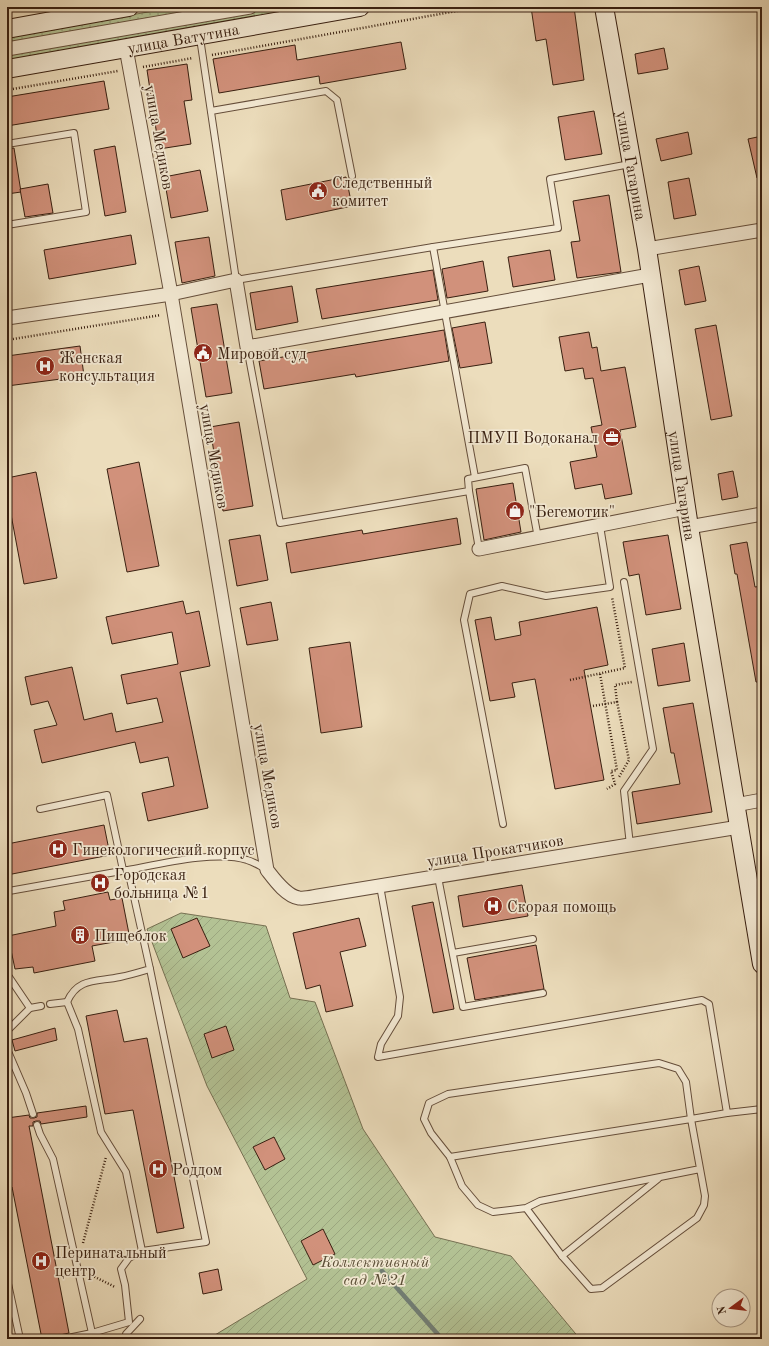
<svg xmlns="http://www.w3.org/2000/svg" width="769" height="1346" viewBox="0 0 769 1346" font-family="'Old Standard TT',serif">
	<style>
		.park { fill: url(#park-dots); stroke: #767052 }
		.garden { fill: url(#garden-furrows); stroke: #767052 }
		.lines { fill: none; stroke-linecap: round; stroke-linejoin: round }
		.stream { stroke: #727d73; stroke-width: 4.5 }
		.building { fill: #d1917b; stroke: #381f10 }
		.lane-casing { stroke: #654e3b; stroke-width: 8 }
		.street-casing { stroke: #654e3b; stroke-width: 15 }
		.secondary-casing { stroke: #381f10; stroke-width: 20 }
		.path { stroke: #381f10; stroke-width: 2.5; stroke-dasharray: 1 2; stroke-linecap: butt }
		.lane { stroke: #f3e9d3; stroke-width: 6 }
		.street { stroke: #f3e9d3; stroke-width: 13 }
		.secondary { stroke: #f3e9d3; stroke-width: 18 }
		.labels { text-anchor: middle; stroke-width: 3.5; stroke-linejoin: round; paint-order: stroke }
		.street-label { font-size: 16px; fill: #381f10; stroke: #f3e9d3 }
		.poi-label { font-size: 16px; fill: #381f10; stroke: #f3e9d3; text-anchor: start }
		.park-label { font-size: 16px; font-style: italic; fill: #5d5038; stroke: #f3e9d3 }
	</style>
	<defs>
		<pattern id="park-dots" width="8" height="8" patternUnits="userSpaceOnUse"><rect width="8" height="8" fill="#b3c294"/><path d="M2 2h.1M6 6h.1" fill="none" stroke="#9ba67f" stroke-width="1.8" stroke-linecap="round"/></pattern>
		<pattern id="garden-furrows" width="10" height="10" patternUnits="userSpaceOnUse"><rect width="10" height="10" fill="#b3c294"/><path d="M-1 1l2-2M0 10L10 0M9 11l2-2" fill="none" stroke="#9ba67f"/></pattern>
	</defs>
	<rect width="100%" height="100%" fill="#ecddbc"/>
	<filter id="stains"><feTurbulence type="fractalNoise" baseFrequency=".005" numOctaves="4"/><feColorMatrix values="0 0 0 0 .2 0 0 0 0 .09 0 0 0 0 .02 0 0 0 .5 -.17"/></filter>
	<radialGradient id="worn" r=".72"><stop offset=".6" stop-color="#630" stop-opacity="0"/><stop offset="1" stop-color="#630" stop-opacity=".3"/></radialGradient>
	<path class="park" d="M176,7H321L7,60V37Z"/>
	<path class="garden" d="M181,913L266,926L290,998L315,1002L363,1129L435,1237L511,1256L580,1339H197L215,1335L307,1279L207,1086L147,929Z"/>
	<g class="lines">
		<path class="stream" d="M382,1271L442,1339"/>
	</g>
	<g class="building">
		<path d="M531,7H574L584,80L553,85L546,39L536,41Z"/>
		<path d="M401,42L406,69L320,84L319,76L219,93L213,59L295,45L297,60Z"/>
		<path d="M664,48L668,69L638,74L635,54Z"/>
		<path d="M187,64L192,100L184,101L191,144L159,149L147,70Z"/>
		<path d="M104,81L109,109L7,126V97Z"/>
		<path d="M594,111L602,154L565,160L558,117Z"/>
		<path d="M688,132L692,154L661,161L656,139Z"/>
		<path d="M762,136V177L757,178L748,139Z"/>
		<path d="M115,146L126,212L105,216L94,150Z"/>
		<path d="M14,148L21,192L7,194V149Z"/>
		<path d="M200,170L208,211L171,218L164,177Z"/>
		<path d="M346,177L352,206L286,220L281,190Z"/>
		<path d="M689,178L696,215L674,219L668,182Z"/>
		<path d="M48,184L53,213L25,217L20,189Z"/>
		<path d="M609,195L621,272L577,278L571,242L580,241L573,201Z"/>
		<path d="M131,235L136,264L49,279L44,250Z"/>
		<path d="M209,237L215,276L182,283L175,242Z"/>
		<path d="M550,250L555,280L513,287L508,257Z"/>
		<path d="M483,261L488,291L447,298L442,269Z"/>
		<path d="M699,266L706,301L685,305L679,270Z"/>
		<path d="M433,270L438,300L322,319L316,289Z"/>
		<path d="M292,286L298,322L256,330L250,293Z"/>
		<path d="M217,304L232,393L206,397L191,308Z"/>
		<path d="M485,322L492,363L460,368L452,328Z"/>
		<path d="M716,325L732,416L711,420L695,329Z"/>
		<path d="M444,330L449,361L356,377L355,374L264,389L259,361Z"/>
		<path d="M589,332L592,348L597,347L601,371L625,367L636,427L620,430L632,494L605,499L602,484L575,489L570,462L597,457L591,427L602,425L593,378L585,379L583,368L565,371L559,337Z"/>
		<path d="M80,346L84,376L7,386V356Z"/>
		<path d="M239,422L253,506L223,511L210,427Z"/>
		<path d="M139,462L159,566L127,572L107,469Z"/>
		<path d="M733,471L738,497L722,500L718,474Z"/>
		<path d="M36,472L57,578L24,584L7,493V478Z"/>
		<path d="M513,483L521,532L484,540L476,489Z"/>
		<path d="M457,518L461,544L291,573L286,543L362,530L363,534Z"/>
		<path d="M260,535L268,580L237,586L229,540Z"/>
		<path d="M668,535L681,609L646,615L639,574L629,576L623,542Z"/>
		<path d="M747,542L755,587L762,586V682H756L737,574H735L730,545Z"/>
		<path d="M183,601L186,614L199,611L210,666L180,672L208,808L148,821L142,793L174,786L168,757L140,763L135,742L42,763L34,730L57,725L48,701L31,705L25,677L72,667L84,720L112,713L116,732L163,722L157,698L127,704L121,675L178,664L172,632L112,644L106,617Z"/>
		<path d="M271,602L278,640L247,645L240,608Z"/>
		<path d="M597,607L608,665L584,670L604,780L555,789L535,679L512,683L515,697L490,701L475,620L491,617L495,640L521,635L519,622Z"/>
		<path d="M350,642L362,727L321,733L309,648Z"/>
		<path d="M684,643L690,681L658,686L652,649Z"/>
		<path d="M693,703L712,812L637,824L632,792L680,784L674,753H671L663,708Z"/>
		<path d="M104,825L110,855L7,875V844Z"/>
		<path d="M522,885L528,916L463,927L458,896Z"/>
		<path d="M108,892L110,900L122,898L130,939L92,946L95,961L34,973L33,967L15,969L8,936L56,926L54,912L65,910L63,901Z"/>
		<path d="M433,902L454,1009L433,1013L412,906Z"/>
		<path d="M197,918L210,946L183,958L171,929Z"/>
		<path d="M359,918L366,946L340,952L353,1006L326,1012L320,985L306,989L293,933Z"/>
		<path d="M536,945L544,989L475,1000L467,958Z"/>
		<path d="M117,1010L124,1042L147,1038L184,1228L157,1233L133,1110L105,1114L86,1016Z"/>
		<path d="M226,1026L234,1050L212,1058L204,1034Z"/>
		<path d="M55,1028L57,1040L15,1051L12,1040Z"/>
		<path d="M86,1106L87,1117L41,1124L40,1121H36L33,1122V1126H29L69,1333L42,1339L12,1187L7,1188V1118L29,1115L30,1118H34L37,1117V1113Z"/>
		<path d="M274,1137L285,1159L265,1170L253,1147Z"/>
		<path d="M323,1229L335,1254L313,1265L301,1241Z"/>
		<path d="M218,1269L222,1290L203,1294L199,1273Z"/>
	</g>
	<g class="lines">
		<g class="lane-casing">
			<g id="lane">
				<path d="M200,38L236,280L433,247L475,477"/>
				<path d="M211,111L326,91L337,100L352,176"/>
				<path d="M7,144L74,133L86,212L7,225"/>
				<path d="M433,247L558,228L550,179L630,164"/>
				<path d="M247,347L280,523L469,491L468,479L525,468L538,538"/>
				<path d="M469,491L479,549"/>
				<path d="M624,582L653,749L624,791L630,845"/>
				<path d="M40,809L107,795L123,870"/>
				<path d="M503,824L464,620L470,594L502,586L546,596L610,587L600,526"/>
				<path d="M438,877L463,1007L543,993"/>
				<path d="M380,886L400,997L398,1016L381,1044L378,1057L702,1000L709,1004L727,1113L762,1109"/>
				<path d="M9,891L127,870"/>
				<path d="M453,953L533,939"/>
				<path d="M7,974L30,1008"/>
				<path d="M67,1002L78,1029L101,1132L126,1172L142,1251"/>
				<path d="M50,1004L67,1002C78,977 97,982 120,977C130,975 140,972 150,969L128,870C160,864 217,850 247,860C254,862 260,866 266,869"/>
				<path d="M7,1031L30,1008L41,1006"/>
				<path d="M7,1049L26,1093L33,1114"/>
				<path d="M37,1125L40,1134L53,1159L92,1333"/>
				<path d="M450,1157L431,1133L424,1119L429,1103L448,1094L659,1063L678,1069L686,1082L691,1119L727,1113"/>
				<path d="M526,1208L562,1256L591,1289L602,1288L697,1218L704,1205L705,1196L691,1119L450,1157L462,1186L478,1205L493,1212L526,1208L540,1201L700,1169"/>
				<path d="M562,1256L658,1179"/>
				<path d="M7,1279L20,1339"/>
				<path d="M63,1339L92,1333L129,1322L125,1285L121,1269L129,1258L142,1251L206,1242L150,969"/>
				<path d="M126,1339V1334L140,1319"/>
			</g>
		</g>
		<g class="street-casing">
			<g id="street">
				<path d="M126,48L171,294L267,870C274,879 286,896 299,898C304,899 312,897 318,896L739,827"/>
				<path d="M7,49L250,7"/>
				<path d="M647,249L762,230"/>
				<path d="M7,318L171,294L236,280L247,347L650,275"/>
				<path d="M689,527L762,514"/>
				<path d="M479,549L686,508"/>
				<path d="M735,805L762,800"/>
			</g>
		</g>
		<g class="secondary-casing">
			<g id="secondary">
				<path id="s1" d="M604,7L647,249L689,527L762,964"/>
				<path d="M7,29L129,7"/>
				<path id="s2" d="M7,69L360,7"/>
			</g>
		</g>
		<g class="path">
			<path d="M212,55L479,7"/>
			<path d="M143,67L193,58"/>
			<path d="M7,90L118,71"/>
			<path d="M7,340L161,315"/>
			<path d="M600,674L617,770L611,771L615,784L607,789"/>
			<path d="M570,680L625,668L612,597"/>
			<path d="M617,702L615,685L632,682"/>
			<path d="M593,706L617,702L629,760L619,777"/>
			<path d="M83,1243L106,1157"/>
			<path d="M89,1274L115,1287"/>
		</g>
		<use href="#lane" class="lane"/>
		<use href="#street" class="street"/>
		<use href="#secondary" class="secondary"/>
	</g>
	<defs>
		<g id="civic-disc" transform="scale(1)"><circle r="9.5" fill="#8f2418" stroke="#f3e9d3"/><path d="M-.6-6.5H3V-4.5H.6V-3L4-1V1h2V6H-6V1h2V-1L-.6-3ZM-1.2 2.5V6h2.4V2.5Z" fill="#fff"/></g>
		<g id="hospital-disc" transform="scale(1)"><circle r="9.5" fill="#8f2418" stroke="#f3e9d3"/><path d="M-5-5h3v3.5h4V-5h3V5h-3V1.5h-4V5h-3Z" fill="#fff"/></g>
		<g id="office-disc" transform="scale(1)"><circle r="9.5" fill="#8f2418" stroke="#f3e9d3"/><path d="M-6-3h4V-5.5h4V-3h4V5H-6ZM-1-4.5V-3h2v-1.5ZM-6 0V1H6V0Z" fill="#fff"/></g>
		<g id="shop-disc" transform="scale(1)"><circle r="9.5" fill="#8f2418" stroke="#f3e9d3"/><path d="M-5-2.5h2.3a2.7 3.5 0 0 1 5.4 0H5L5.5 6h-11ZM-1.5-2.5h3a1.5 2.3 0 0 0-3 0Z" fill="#fff"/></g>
		<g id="building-disc" transform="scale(1)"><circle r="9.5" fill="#8f2418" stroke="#f3e9d3"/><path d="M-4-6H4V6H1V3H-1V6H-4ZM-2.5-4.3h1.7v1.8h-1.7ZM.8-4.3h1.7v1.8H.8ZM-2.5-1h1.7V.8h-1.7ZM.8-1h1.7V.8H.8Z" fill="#fff"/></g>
	</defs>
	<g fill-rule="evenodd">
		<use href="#civic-disc" x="318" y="191"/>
		<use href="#civic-disc" x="203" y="353"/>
		<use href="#hospital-disc" x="45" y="366"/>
		<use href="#office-disc" x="612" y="437"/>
		<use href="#shop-disc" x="515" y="511"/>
		<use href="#hospital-disc" x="58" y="849"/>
		<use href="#hospital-disc" x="100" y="883"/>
		<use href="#hospital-disc" x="493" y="906"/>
		<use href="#building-disc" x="80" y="935"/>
		<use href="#hospital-disc" x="158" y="1169"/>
		<use href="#hospital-disc" x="41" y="1261"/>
	</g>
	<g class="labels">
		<g class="street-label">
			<text dy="6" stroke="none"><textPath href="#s2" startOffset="179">улица Ватутина</textPath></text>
			<text transform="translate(160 137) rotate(80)" y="6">улица Медиков</text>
			<text dy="6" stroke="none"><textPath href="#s1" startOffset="161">улица Гагарина</textPath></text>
			<text transform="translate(215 456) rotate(80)" y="6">улица Медиков</text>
			<text dy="6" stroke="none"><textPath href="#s1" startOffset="485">улица Гагарина</textPath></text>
			<text transform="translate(269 776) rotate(80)" y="6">улица Медиков</text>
			<text transform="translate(495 850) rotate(-9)" y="6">улица Прокатчиков</text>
		</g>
		<g class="poi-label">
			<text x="332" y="188">Следственный<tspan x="332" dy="18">комитет</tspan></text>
			<text x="217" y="359">Мировой суд</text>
			<text x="59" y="363">Женская<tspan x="59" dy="18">консультация</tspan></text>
			<text x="598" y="443" text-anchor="end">ПМУП Водоканал</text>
			<text x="529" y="517">"Бегемотик"</text>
			<text x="72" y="855">Гинекологический корпус</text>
			<text x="114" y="880">Городская<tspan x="114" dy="18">больница №1</tspan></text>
			<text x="507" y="912">Скорая помощь</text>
			<text x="94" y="941">Пищеблок</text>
			<text x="172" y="1175">Роддом</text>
			<text x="55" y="1258">Перинатальный<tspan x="55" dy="18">центр</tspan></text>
		</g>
		<g class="park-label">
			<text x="375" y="1267">Коллективный<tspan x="375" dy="18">сад №21</tspan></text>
		</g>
	</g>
	<rect width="769" height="1346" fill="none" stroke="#ecddbc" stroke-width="24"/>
	<rect x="8" y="8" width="753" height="1330" fill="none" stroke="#381f10" stroke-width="2"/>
	<rect x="12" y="12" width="745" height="1322" fill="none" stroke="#381f10"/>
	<g transform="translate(731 1308) rotate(255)"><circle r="19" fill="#f3e9d3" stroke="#a89885"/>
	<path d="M0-3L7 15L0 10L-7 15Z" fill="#8f2418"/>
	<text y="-6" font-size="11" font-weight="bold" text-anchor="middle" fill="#381f10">N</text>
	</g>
	<rect width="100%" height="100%" filter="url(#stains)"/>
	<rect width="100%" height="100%" fill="url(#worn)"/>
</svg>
